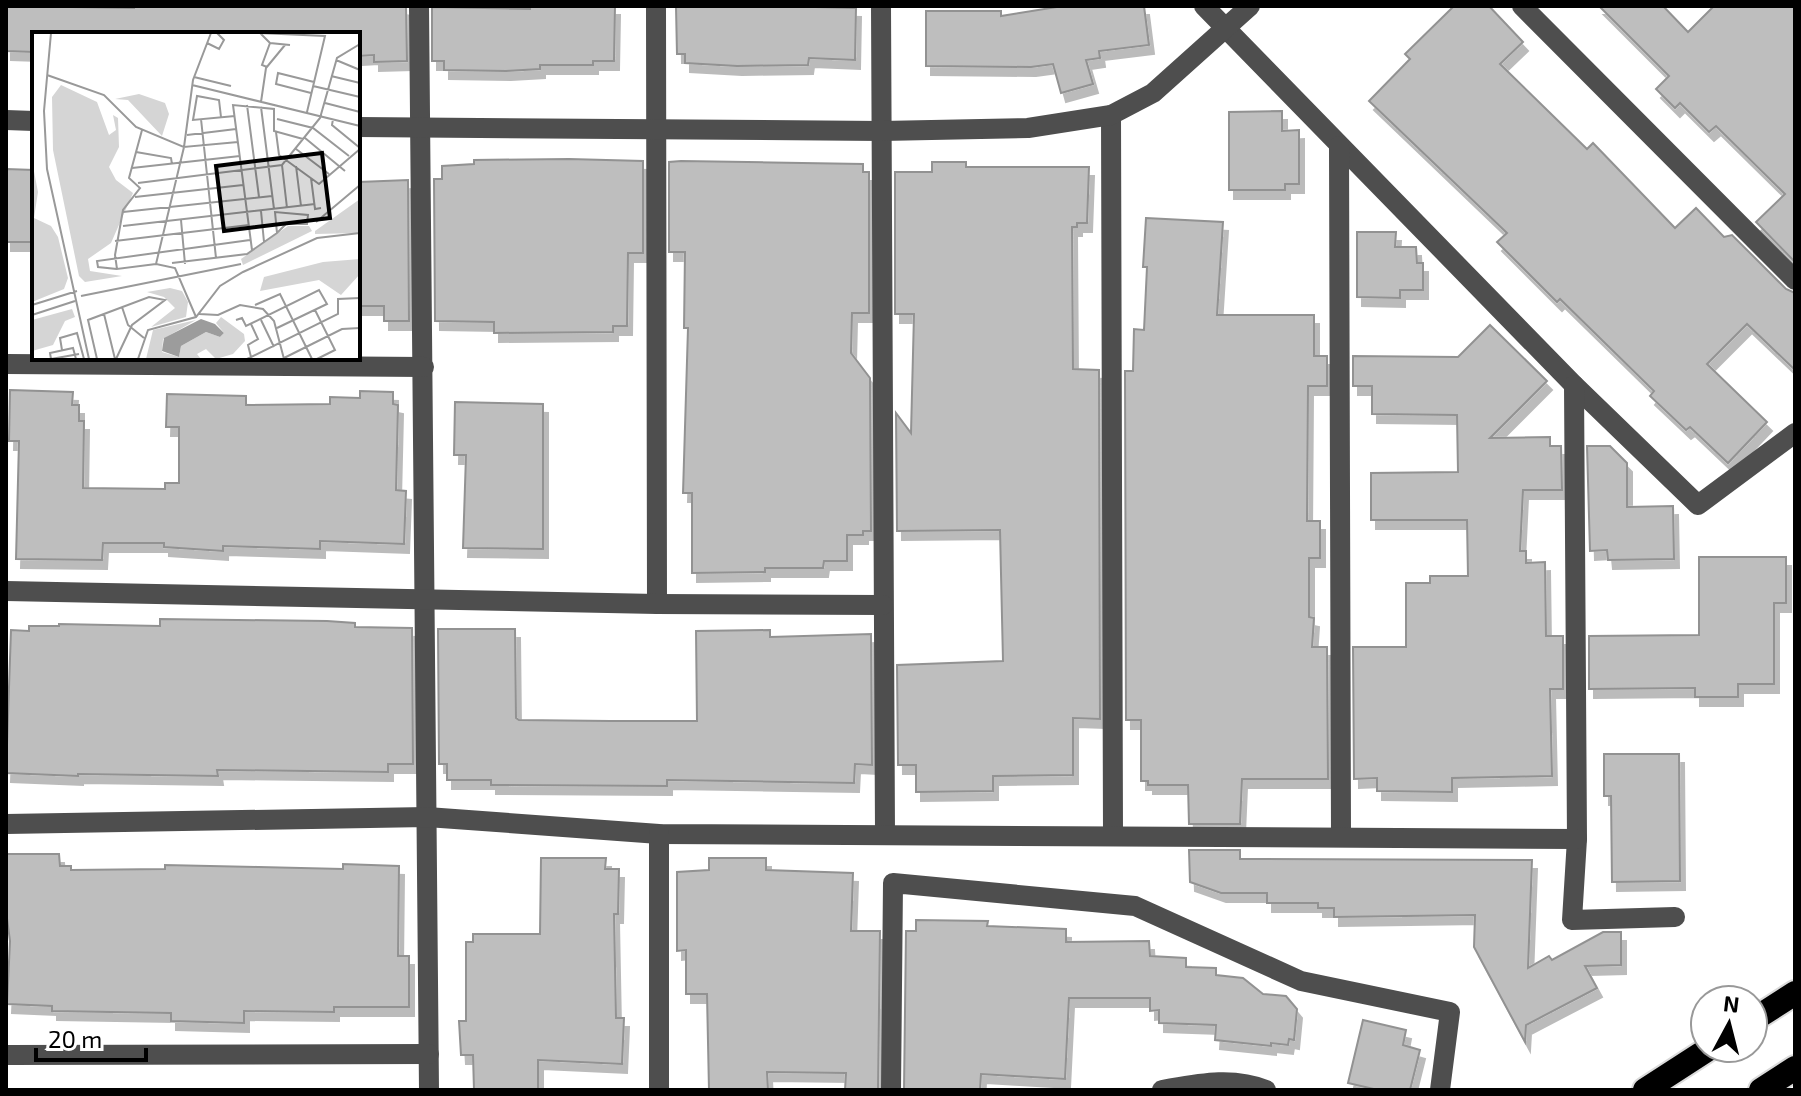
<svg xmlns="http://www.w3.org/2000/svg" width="1801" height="1096" viewBox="0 0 1801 1096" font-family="'Exo 2',sans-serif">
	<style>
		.building { fill: #bebebe; stroke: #929292; stroke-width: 2; filter: url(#shadow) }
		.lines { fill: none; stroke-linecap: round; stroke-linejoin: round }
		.highway-casing { stroke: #dbdbdb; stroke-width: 28 }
		.minor { stroke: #4e4e4e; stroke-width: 20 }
		.highway { stroke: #000; stroke-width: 24 }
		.inset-road { fill: none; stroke: #999; stroke-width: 2 }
		.view { fill: #000; fill-opacity: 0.15; stroke: #000; stroke-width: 4 }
		.inset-edge { fill: none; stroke: #000; stroke-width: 4 }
	</style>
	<defs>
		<filter id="shadow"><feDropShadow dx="5" dy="9" stdDeviation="0" flood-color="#0004"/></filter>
	</defs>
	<rect width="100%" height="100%" fill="#fff"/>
	<g class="building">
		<path d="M6,6L134,8V6H401L406,7L407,61L374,62V55L358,56V34H34V52L6,51Z"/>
		<path d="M530,6H615L614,61H593V65H540V69L506,71L444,70V61H432V7L530,9Z"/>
		<path d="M774,6L856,8L855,60L809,58L808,65L737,66L685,63V54H677L676,7Z"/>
		<path d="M1063,6H1144L1149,45L1099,51L1100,58L1086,60L1093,84L1061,93L1053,64L1031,67L926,66V11H1001V16Z"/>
		<path d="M1454,6H1489L1523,42L1500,64L1587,149L1593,143L1675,228L1696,208L1724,237L1732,235L1786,289L1795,293V370L1747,324L1707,364L1767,422L1728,463L1690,427L1686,430L1650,396L1654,391L1560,299L1557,302L1497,242L1507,233L1369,101L1410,59L1405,54Z"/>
		<path d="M1599,6H1663L1688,32L1714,6H1795V262L1756,222L1785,194L1716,126L1709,132L1680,103L1675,108L1656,89L1669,76Z"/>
		<path d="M1282,111V131L1299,130V184H1285V190H1229V112Z"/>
		<path d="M569,159L643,161V253H628L627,326H613V332L494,333V322L435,321L434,179H442V166L474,164V160Z"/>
		<path d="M681,161L863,164V172H869V313H852L851,353L870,378L871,531H863V535H847V561H824L823,568H765V572L692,573V493H683L688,328H684L685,252H669V162Z"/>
		<path d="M932,162H966V167H1089L1087,223H1077V227H1072L1073,369L1099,370L1100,719L1073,718V775L993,776V791L916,792V765H898L897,665L1003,661L1000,530L897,531L896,413L911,433L914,314H895V172H932Z"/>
		<path d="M6,169L34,170V242H6Z"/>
		<path d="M408,180L409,321H384V306H358V258H361L359,182Z"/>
		<path d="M1146,218L1223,222L1217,315H1314V356H1327V386H1308L1307,521H1320V558H1309V617L1314,618L1312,647H1327L1328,779H1242L1240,824H1189L1188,785H1148V781H1141V720H1126L1125,371H1133L1134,329L1144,330L1147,267H1143Z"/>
		<path d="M1357,232H1396L1395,247H1416L1417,263H1423V290H1400V298L1357,297Z"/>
		<path d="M1490,325L1547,381L1490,438L1550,437V446H1561L1562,490H1523L1520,551H1526V563L1545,562L1546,636H1563V689H1550L1552,776L1452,778V792L1377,791V778L1354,779L1353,647H1406V583H1430V576H1468L1467,520H1371V473L1458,472L1457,415L1372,414V386H1353V356L1458,357Z"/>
		<path d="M10,390L73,392L72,405H79V421H84L83,488L165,489V483H179V427H166L167,394L246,396V405L330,404V397L360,398V391L393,392V404L398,405L396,490L406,491L404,544L320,541V549L223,546V551L164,547V543H103L102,560L16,559L19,441H9Z"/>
		<path d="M455,402L543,404V549L463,548L466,455H454Z"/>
		<path d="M1587,446H1610L1627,463V507L1673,506L1674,559L1608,560L1607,550L1590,551Z"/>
		<path d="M1699,557H1786V603H1774V684H1738V697H1695V688L1589,689V636L1699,635Z"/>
		<path d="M160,619L327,621L355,623V627L412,628L413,764H388V772L217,770L218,776L78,774V776L6,773L11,630L29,631V626H59V624L160,626Z"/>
		<path d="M438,629H515L516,718L519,720L610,721H697L696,631L770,630V637L871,634L872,765L855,764L854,783L667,780V786L491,785V780H447V764H439Z"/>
		<path d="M1604,754H1679L1680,881L1612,882L1611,796H1604Z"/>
		<path d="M1189,850H1240V859L1532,860L1528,968L1549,956L1552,960L1603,932H1621V965L1585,966L1597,988L1526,1025L1525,1042L1474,947L1475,915L1334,917V908H1318V903H1267V893H1221L1190,882Z"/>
		<path d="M7,854H59L60,866H71V870L165,869V865L343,869V864L399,866L398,956H409V1007H334V1012L244,1011V1023L171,1021V1013L52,1011V1006L7,1004L10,941L6,911Z"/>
		<path d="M541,858H606L605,869H619L618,914H614L616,1018H624L622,1064L538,1060V1090H474L473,1055H461L459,1021H466V942H473V934H540Z"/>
		<path d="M709,858H766V870L853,873L851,931H880L878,1090H845L846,1073L767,1072L768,1090H709L707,994H686V950L677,951V872L709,870Z"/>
		<path d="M916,920L988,921L987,926L1066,929V942L1149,941L1150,956L1186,958V967L1216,968V975L1243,978L1263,994L1286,996L1297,1009L1294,1040L1289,1039L1288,1045L1271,1043V1046L1215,1040L1216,1025L1159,1023V1010L1150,1011V998H1069L1065,1079L981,1074L980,1090H904L906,931H916Z"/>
		<path d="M1363,1020L1406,1030L1403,1045L1420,1050L1410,1090H1378L1348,1083Z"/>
	</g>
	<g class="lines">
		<g class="highway-casing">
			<g id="highway">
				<path d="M1753,1020L1795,993"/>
				<path d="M1645,1090L1710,1048"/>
				<path d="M1761,1090L1795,1068"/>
			</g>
		</g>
		<g class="minor">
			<path d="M419,6L429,1090"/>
			<path d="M656,6L657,604"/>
			<path d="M881,6L885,833"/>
			<path d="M1204,6L1574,385L1698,505L1795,433"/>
			<path d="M1522,6L1795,280"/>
			<path d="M1111,115L1113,836"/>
			<path d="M6,120L34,121"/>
			<path d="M358,127L882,131L1028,128L1111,115L1153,93L1250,6"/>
			<path d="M1339,146L1341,837"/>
			<path d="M6,364L424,367"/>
			<path d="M1574,385L1577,839L1572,920L1675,917"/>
			<path d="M6,591L657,604L883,605"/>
			<path d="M6,824L427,817L659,834L1577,839"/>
			<path d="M6,1055L429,1054"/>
			<path d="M659,1090V834"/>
			<path d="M891,1090L893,883L1135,906L1301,981L1450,1012L1440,1090"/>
			<path d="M1162,1090C1197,1084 1232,1076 1266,1090"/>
		</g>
		<use href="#highway" class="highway"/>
	</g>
	<g transform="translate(32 32)">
		<rect width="328" height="328" fill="#fff"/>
		<path d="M29,53L65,70L77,103L84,98L81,83L86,86L87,115L77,135L84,148L101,161L79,211L56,227L58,239L90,244L53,250L47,244L21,118L20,65ZM107,62L133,71L137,82L130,104L96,68L83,67ZM0,129L6,160L2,186L19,194L26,205L36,246L32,257L0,270ZM328,167V201L283,202V199ZM256,194H277L280,199L211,233L209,227ZM328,227V242L309,263L287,248L228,259L232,245L291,230ZM138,256L150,259L156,270L154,285L119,295L143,276L132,265L115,260ZM40,277L43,285L33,289L21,313L0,319V288ZM189,285L212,302L213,309L201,322L184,327L174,317L165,322L169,327H114L121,298L164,288L131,307L130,320L147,325L149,314L174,300L188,305L192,301L184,291Z" fill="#d5d5d5"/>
		<path d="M169,287L183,292L192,301L188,305L174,300L149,314L147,325L130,319L132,306Z" fill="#9c9c9c"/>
		<path class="inset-road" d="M19,1L12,79L15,137L57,327M179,1L161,48L152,115L206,110M227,1L293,4L275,80M228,1L238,11L258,13M175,11L187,17L192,8L185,1M304,28L328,38M235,35L230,33L238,11M15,43L72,63L104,95L152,115L124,232L143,236L164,285M299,44L328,51M162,45L199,54M160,53L328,94M281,54L328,65M279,61L244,52L246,41L282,50M229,70L234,36L253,13M293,71L328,80M215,73L227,165M229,75L242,177M189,85L187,68L165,64L161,88L203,84M169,87L184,226M245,87L281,96L317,124M301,87L300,93L328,116M110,98L97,146L108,156L91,178L83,223L85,237L124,232M244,100L247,123L287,152L328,117M155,103L204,97M273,106L313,139M264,117L297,142M104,120L139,126L140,132M250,133L255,176M264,134L269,174M100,136L208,124M279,146L283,177L289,176M106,151L250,133L288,86L305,26L328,12M103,165L211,153M229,179L232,210M91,180L240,164M149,188L153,232M284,190L328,153M91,194L283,172M83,209L217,193M220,218L201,73L242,77V99L271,107M140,231L215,222L245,201L254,192H275L276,183L243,180L245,201M85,237L66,235L65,229L218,208M49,264L209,232M0,273L45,259M223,273L248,262L280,327M90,275L96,293L112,306M283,278L303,318L285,327M72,282L83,327M167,282L186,283L208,273L231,277L242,289L252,327M0,283L43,269M204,288L210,286L214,294L287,258L295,272L245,296M229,288L242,315M219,292L226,307L216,313L219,325M30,318L28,306L45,301L52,327M19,327L18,321L41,316L44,327M19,327L47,322M65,327L56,288L117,265L133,268L100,293L84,327M106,327L116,298L164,285L188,254L211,240L285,206L328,201M215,327L306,282V267L328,266M250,327L310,297L328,296"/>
		<path class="view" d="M290,121L298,186L192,199L184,134Z"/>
		<rect width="328" height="328" class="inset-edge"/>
	</g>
	<rect width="1801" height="1096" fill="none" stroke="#000000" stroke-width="16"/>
	<g transform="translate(1729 1024) rotate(7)"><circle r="38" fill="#ffffff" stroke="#999999" stroke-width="2"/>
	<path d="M0-6L14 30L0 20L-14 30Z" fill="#000000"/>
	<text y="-12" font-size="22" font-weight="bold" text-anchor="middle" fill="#000000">N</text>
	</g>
	<path d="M36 1048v12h110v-12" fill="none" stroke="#000000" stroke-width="4"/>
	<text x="48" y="1048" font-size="24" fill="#000000" stroke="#ffffff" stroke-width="6" paint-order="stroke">20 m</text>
</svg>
